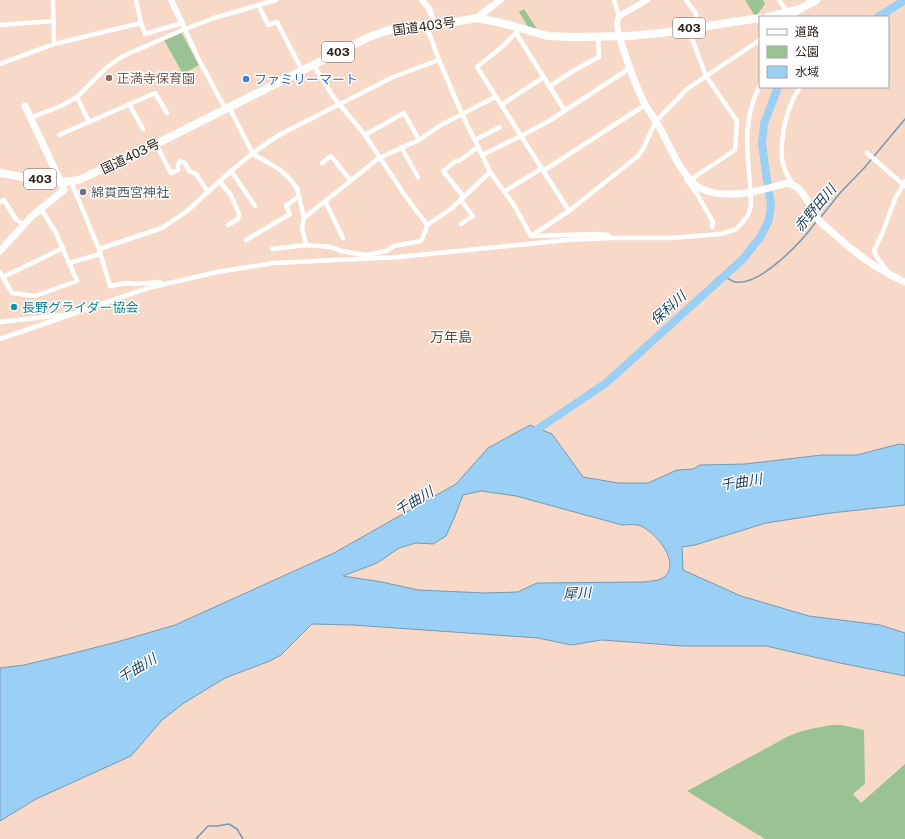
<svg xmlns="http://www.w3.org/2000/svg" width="905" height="839" viewBox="0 0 905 839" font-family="'Public Sans','Noto Sans JP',sans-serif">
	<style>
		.green { fill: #9ac393 }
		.water { fill: #9acff6; stroke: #7899b3; fill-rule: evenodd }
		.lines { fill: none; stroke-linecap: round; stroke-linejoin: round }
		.stream { stroke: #7899b3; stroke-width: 1.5 }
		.river { stroke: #9acff6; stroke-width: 8 }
		.minor { stroke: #fff; stroke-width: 4.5 }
		.tertiary { stroke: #fff; stroke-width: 6 }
		.secondary { stroke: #fff; stroke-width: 7 }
		.trunk { stroke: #fff; stroke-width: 8 }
		.education-dot { fill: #8d6e63; stroke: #fff; stroke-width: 1.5 }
		.shop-dot { fill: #3f7fe0; stroke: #fff; stroke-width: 1.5 }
		.worship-dot { fill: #6b7280; stroke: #fff; stroke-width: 1.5 }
		.culture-dot { fill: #0f9aa8; stroke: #fff; stroke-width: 1.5 }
		.labels { text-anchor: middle; stroke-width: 3; stroke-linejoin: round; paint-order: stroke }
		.shield { fill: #fff; stroke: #68605c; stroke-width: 1 }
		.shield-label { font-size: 12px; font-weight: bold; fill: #271c16 }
		.street-label { font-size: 13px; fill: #271c16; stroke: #fff }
		.education-label { font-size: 13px; fill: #785e54; stroke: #fff; text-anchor: start }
		.shop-label { font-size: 13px; fill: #366cbe; stroke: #fff; text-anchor: start }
		.worship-label { font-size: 13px; fill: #5b616d; stroke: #fff; text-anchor: start }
		.culture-label { font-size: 13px; fill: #0d838f; stroke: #fff; text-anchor: start }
		.water-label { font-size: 14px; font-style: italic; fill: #1d4560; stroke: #fff }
		.neighbourhood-label { font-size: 14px; fill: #604839; stroke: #fff }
	</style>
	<rect width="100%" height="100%" fill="#f8d9c8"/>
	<g class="green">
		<path d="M745,0H763L765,4L757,15L755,16Z"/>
		<path d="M524,9L537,29L528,27L519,12Z"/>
		<path d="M181,32L199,65L183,74L164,40Z"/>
		<path d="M832,725H842L864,730L865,784L853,794L861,803L905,764V839H765L687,791L776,743C795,731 810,729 832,725Z"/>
	</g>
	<path class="water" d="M530,425L552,434L583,477L618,483H648L677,470L693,469L700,465L745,464L822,455H857L899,444L905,445V505L831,513L766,523L695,545L682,547L683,570L741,596L809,616L880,625L905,633V676L840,663L766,646H683L602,640L571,645L538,638L353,625L312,624L281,655L270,661L225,678L184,703L162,720L131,756L36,799L0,821V668L24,665L66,655L117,642L175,625L334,553L456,484L488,448ZM481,491L516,496L622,525C627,525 633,524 638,525C655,530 683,564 663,578C658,581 650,581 644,582L537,583L518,592L485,593L418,590L382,582L343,576L377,563L399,548L416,543L433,544L446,536L455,516L463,495Z"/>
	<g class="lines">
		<g class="stream">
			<path d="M820,218L840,193L865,167L905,119"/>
			<path d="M724,276C728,278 731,281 735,282C761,286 802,241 816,222"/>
			<path d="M196,839L208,826H217L229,824L237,829L243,839"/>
		</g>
		<g class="river">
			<path d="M878,17L905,0"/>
			<path d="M529,435L606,383L743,259L761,236L769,220L771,205L766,174L762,143L764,124L778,87"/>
		</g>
		<g class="minor">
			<path d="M53,0L54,44L141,23L136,0"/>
			<path d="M614,0L619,16"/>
			<path d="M686,0L695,12L701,26"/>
			<path d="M779,0L788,13"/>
			<path d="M259,6L268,25L277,22L302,70"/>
			<path d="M793,17L799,10"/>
			<path d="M141,23L145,34L182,23"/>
			<path d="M0,25L53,21"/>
			<path d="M426,25L439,60L462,114L482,155L490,172L514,205L531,236"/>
			<path d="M184,27L199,60L225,108"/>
			<path d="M688,28L706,76L737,121L735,150L690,180"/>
			<path d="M520,29L502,47L477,67L569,211"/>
			<path d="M516,33L565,111"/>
			<path d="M0,64L54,44"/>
			<path d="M550,86L573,71L599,57L598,36"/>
			<path d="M77,97L89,122"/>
			<path d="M129,104L143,129"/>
			<path d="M501,105L544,77"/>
			<path d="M229,107L253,154L279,169L288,177L297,188L304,218L302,227L306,245L331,247L341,251L366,255L386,251L394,246L421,241L426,230L427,225L404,194L365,135L334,98L313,64"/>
			<path d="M30,118L61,106L77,97L107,67L123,56L185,29L214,18L276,0"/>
			<path d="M59,135L155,93L167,113"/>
			<path d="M365,135L404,113L419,140"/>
			<path d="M475,140L500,127"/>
			<path d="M156,144L171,173L178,170V165L180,161L185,163L189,171L196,174L208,192"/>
			<path d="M401,147L418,177"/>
			<path d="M867,153L905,186"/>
			<path d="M482,155L521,136L549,121L630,68"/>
			<path d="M322,163L331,156L351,181"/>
			<path d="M231,171L255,206"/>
			<path d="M543,171L645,105"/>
			<path d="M686,179L697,194L713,222L712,227"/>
			<path d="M220,182L231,195L239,214L238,219L228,225"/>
			<path d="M72,184L99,249L110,286L127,283L136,284L160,282L161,285"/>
			<path d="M793,184C788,177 783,168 782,159C780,136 787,106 800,87"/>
			<path d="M505,191L541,169"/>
			<path d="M463,196L443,171L456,161H459L478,147"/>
			<path d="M460,199L473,216L461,224"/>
			<path d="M325,201L343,238"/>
			<path d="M0,202L4,200L15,218L23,225"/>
			<path d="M304,218L379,158L419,140L441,125L495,97"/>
			<path d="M427,225L451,209L490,172"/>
			<path d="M531,236L569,211L638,156L643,149L656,121L687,89L760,40"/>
			<path d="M533,236L597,234L607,235L609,236"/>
			<path d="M246,240L290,214L286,206L299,196"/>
			<path d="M99,249L162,228L187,211C217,184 246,155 281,134L393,77L439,60"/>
			<path d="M272,249L306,245"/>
			<path d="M69,263L100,254"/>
			<path d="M0,272L12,293L35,296L77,281L55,231L41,209"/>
			<path d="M886,272V269L876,256L874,250L882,234L895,199L905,181"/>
			<path d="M3,277L63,248"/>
			<path d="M0,322L62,315"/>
			<path d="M0,339L148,288L217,272L274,263L398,257L567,240L610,238H670L721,234L736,229L742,223L748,215L751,205C750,161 739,126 760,85"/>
		</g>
		<g class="tertiary">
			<path d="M171,0L183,25"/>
			<path d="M422,0L430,10L434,24"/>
			<path d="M619,36L617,24L619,16L647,0"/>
		</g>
		<g class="secondary">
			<path d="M477,18L500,0"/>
			<path d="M619,36C626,57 632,78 642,98C645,107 652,114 656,121C669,142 682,184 707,191C733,199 762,190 787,183C804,186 809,207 818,219C822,224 827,228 832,232C853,252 878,270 905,282"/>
			<path d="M0,251L32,216L64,190L57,174L25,106"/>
		</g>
		<g class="trunk">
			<path d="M768,17L800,9L816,0"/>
			<path d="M0,173C25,177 54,185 79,180L156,144L369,37L386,31L403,27L455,22L477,18L502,23L548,36L573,37L629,36L661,33L760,18"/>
		</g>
	</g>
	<circle class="education-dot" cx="109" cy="78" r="4"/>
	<circle class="shop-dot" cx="246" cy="79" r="4"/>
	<circle class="worship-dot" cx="83" cy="192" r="4"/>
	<circle class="culture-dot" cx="14" cy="307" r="4"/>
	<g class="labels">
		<g class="shield">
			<rect x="673" y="18" width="32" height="20" rx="3"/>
			<rect x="322" y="42" width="32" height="20" rx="3"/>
			<rect x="24" y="169" width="32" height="20" rx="3"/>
		</g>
		<g class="shield-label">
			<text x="689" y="32">403</text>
			<text x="338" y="56">403</text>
			<text x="40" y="183">403</text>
		</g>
		<g class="street-label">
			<text transform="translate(424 26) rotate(-8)" y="5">国道403号</text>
			<text transform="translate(130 156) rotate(-26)" y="5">国道403号</text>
		</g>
		<g class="education-label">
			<text x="117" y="83">正満寺保育園</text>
		</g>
		<g class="shop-label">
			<text x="254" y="84">ファミリーマート</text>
		</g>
		<g class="worship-label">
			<text x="91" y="197">綿貫西宮神社</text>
		</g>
		<g class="culture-label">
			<text x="22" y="312">長野グライダー協会</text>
		</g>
		<g class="water-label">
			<text transform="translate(815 208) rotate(-50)" y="5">赤野田川</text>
			<text transform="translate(668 308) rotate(-42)" y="5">保科川</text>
			<text transform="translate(741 482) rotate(-9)" y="5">千曲川</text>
			<text transform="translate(414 501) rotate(-31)" y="5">千曲川</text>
			<text transform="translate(577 593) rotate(-3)" y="5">犀川</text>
			<text transform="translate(137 668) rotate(-31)" y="5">千曲川</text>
		</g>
		<g class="neighbourhood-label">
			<text x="451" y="342">万年島</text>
		</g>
	</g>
	<rect x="759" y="16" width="130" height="72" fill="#ffffff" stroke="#a9a4a2"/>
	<rect x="767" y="29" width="20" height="6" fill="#ffffff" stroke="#a9a4a2"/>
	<text x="795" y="36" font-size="12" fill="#271c16">道路</text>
	<rect x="767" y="46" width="20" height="12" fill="#9ac393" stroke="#a9a4a2"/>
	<text x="795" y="56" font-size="12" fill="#271c16">公園</text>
	<rect x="767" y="66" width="20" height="12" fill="#9acff6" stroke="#a9a4a2"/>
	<text x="795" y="76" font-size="12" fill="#271c16">水域</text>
</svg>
